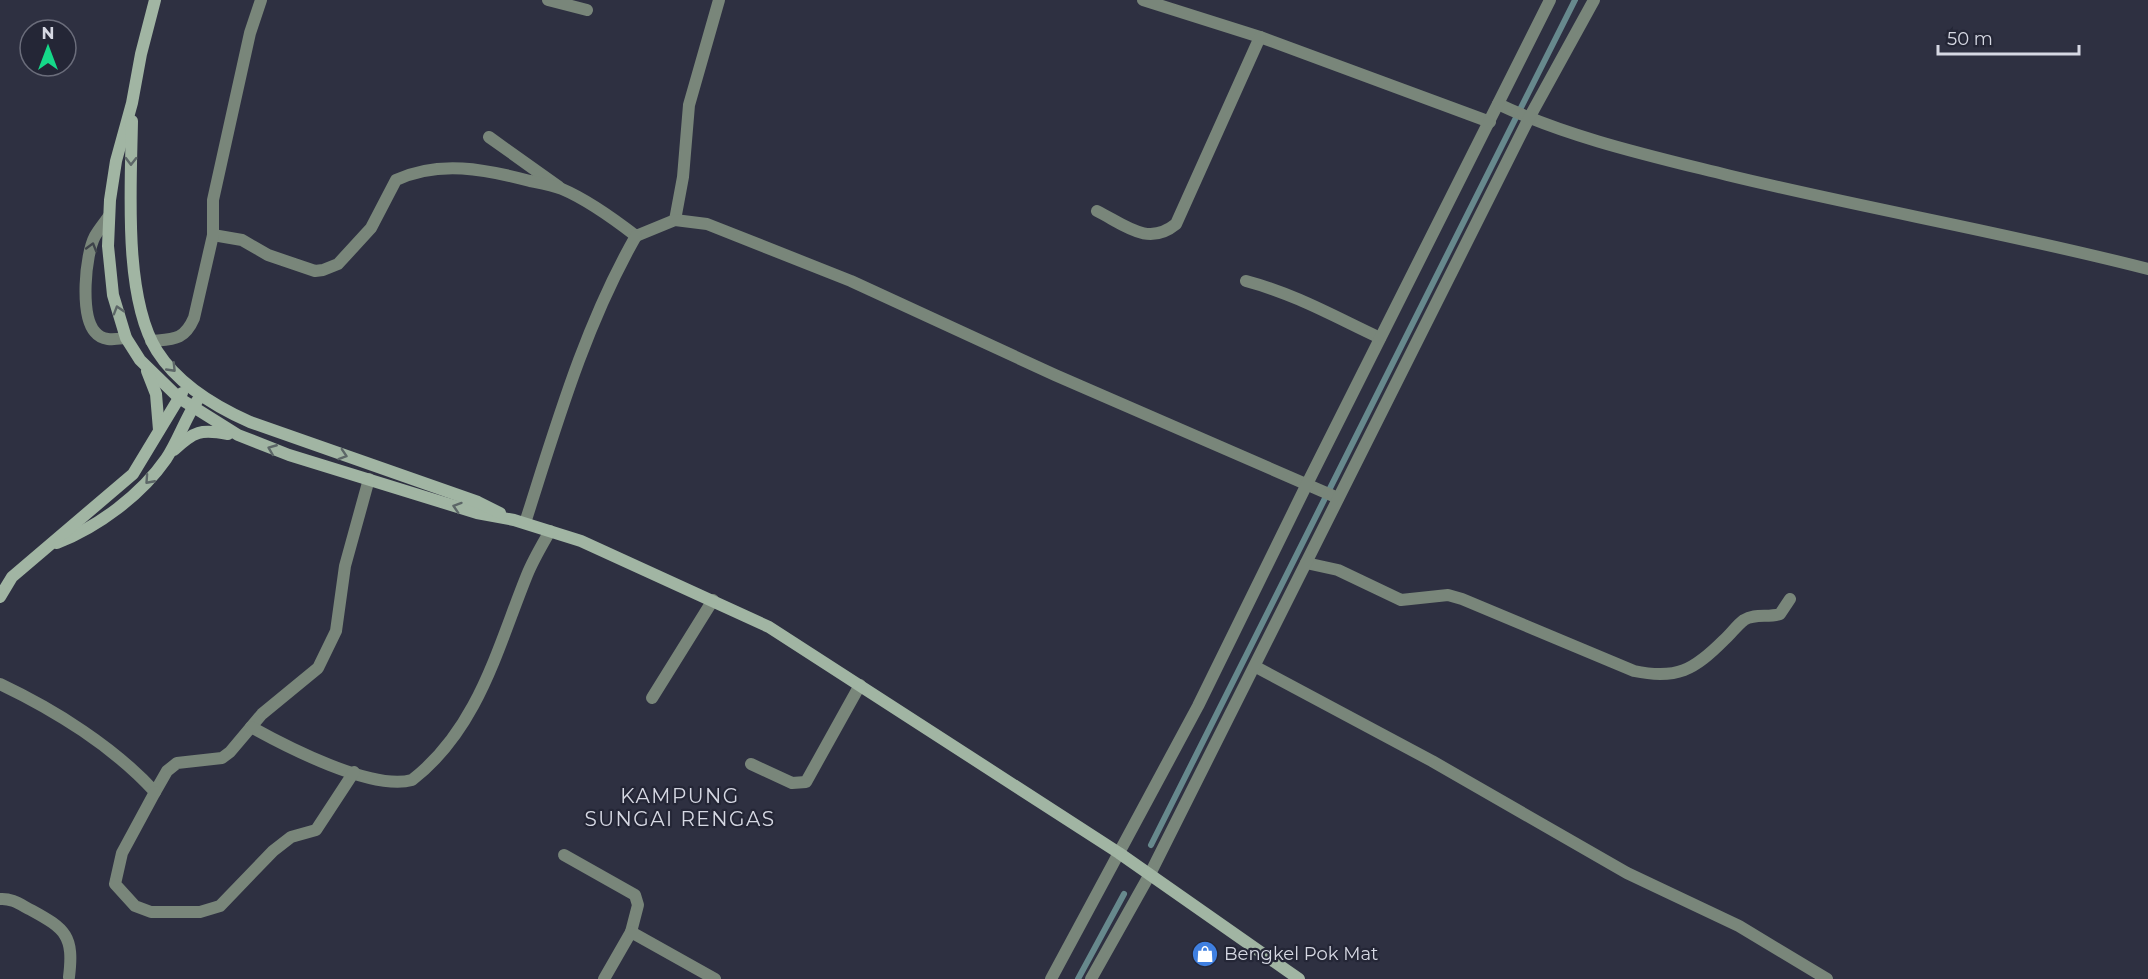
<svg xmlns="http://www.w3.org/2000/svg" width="2148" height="979" viewBox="0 0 2148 979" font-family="Montserrat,sans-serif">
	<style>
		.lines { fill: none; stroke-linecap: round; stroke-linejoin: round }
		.stream { stroke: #67898d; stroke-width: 6 }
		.lane { stroke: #79867a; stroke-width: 12 }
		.street { stroke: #79867a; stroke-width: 12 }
		.secondary { stroke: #a1b5a3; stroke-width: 12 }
		.oneway { stroke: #5c6667 }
		.oneway2 { stroke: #3e434a }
		.labels { text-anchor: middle; stroke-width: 4.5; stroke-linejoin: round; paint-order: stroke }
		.poi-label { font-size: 18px; fill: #d6d8e3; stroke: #242636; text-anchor: start }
		.neighbourhood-label { font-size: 20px; letter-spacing: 1.5px; fill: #d6d8e3; stroke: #242636 }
	</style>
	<rect width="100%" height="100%" fill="#2e3041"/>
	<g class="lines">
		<g class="stream">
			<path d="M1151,845L1575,0"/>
			<path d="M1078,979L1124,894"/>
		</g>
		<g class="lane">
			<path d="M489,137L559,187"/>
			<path d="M109,216C105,222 99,229 95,236C85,255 80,315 95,332C103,342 116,339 126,338"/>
			<path d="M1306,563L1338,570L1401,600L1448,595L1462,599L1634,671C1677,680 1694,670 1724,640C1731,634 1737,625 1744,620C1755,613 1768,618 1780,614L1790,599"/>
			<path d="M1256,667L1432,761L1627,873L1739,926L1827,979"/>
			<path d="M0,899C12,898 21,905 31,910C66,929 74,936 69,977"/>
		</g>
		<g class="street">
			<path d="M548,0L587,10"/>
			<path d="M1143,0L1260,37L1490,122"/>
			<path d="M1498,104C1570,138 1651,156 1727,175C1867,209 2009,233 2148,269"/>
			<path d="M1097,211C1125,225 1148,247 1176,224L1260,37"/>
			<path d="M675,220L683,177L689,105L719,0"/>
			<path d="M213,235L242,240L268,255L315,271L323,270L338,264L371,228L396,180C439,160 485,169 530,181C540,183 552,185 562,189C588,200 614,219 636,236L675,220L707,224L851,281L1055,375L1338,498"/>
			<path d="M1246,281C1295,294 1335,317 1380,338"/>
			<path d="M151,341C173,339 184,341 194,318L213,235V200L250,33L261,0"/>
			<path d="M525,523C556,426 585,325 636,236"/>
			<path d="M0,684C55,710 114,747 155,792L167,771L177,763L222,758L230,752L262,714L318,668L336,631L345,566L369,479"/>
			<path d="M652,698L713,600"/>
			<path d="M251,727C287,747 372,791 412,780C478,729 497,649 527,575C533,560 542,545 550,531"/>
			<path d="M751,764L792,783L806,782L860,685"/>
			<path d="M155,792L122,853L115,884L135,906L151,912H200L220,906L273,851L291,837L316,830L354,772"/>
			<path d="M564,855L635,895L638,905L631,932"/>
			<path d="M604,979L631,932L715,979"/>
			<path d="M1051,979L1198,706L1306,486L1550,0"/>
			<path d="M1091,979L1150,874L1529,118L1594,0"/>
		</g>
		<g class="secondary">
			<path d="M155,0L141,54L132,103L116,161L110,200L108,246L113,295L126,338L140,360L179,398L238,435L289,455L477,513L514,520L581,541L769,627L1119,853L1299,979"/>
			<path d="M132,121C131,184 123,297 157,351C178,384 216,407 250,422L478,502L500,513"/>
			<path d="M147,371L156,394L159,430"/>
			<path d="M174,450C194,431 201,429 228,434"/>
			<path d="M57,543C98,527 141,495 166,459C178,441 185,419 197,401"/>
			<path d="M0,597L12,577L133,474L182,393"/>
		</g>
	</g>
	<defs><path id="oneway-chevron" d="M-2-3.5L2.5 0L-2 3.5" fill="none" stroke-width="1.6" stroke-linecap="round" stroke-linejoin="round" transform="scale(1.5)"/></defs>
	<g class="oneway">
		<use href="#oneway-chevron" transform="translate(131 161) rotate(91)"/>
		<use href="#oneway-chevron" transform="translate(118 310) rotate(-107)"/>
		<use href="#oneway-chevron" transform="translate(172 368) rotate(46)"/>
		<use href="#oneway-chevron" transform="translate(272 449) rotate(-158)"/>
		<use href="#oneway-chevron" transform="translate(343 455) rotate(18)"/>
		<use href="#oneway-chevron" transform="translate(149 480) rotate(132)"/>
		<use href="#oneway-chevron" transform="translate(457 507) rotate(-162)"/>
	</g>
	<use class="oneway2" href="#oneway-chevron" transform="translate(92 247) rotate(-74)"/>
	<defs>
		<g id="shop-disc" transform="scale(1.35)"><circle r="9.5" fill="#3f7fe0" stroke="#242636"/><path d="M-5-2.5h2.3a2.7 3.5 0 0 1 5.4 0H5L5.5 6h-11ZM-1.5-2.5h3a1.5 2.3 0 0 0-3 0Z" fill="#fff"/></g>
	</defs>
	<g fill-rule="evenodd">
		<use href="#shop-disc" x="1205" y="954"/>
	</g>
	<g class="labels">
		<g class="poi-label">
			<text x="1224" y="960">Bengkel Pok Mat</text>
		</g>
		<g class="neighbourhood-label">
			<text x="680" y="803">KAMPUNG<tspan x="680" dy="23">SUNGAI RENGAS</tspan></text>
		</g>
	</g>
	<g transform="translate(48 48)"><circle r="28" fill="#242636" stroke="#6b6d7b" stroke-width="1.5"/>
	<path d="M0-4.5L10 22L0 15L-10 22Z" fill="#15d989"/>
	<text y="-9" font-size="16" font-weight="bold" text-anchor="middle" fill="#d6d8e3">N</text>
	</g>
	<path d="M1938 45v9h141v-9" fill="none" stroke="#d6d8e3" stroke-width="3"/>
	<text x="1947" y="45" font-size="18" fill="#d6d8e3" stroke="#242636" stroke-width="4.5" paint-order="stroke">50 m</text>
</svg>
